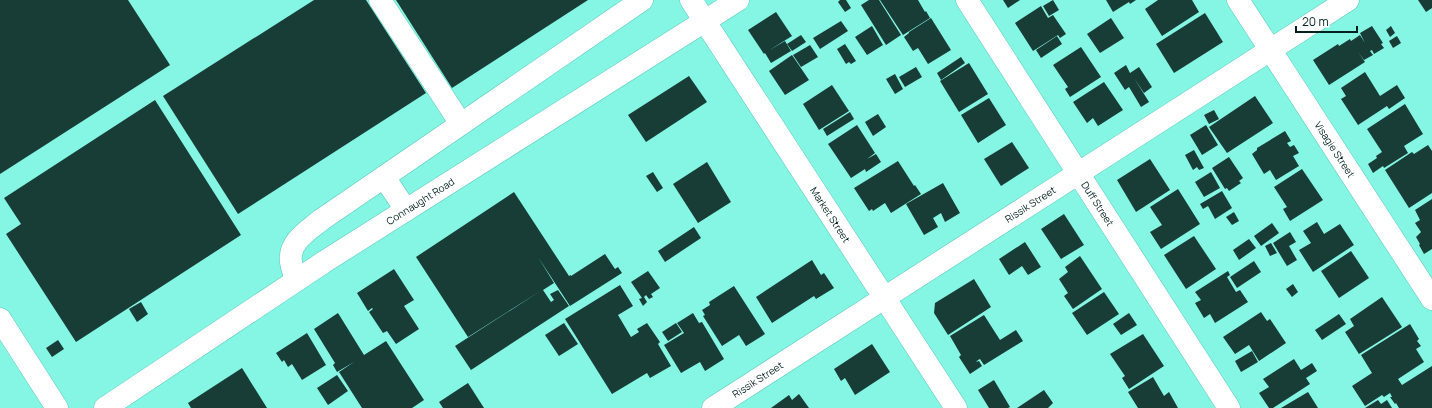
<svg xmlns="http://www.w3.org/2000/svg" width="1432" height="408" viewBox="0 0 1432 408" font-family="Manrope,sans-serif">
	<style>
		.building { fill: #183c36 }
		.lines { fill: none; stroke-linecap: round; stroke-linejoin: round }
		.minor-casing { stroke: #59cabb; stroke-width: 23 }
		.minor { stroke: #fff; stroke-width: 22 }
		.labels { text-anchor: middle; stroke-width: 4; stroke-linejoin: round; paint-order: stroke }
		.street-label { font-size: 10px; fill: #00211d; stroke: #fefefe }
	</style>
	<rect width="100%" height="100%" fill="#85f5e4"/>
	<g class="building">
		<path d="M0,0H128L170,65L0,174Z"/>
		<path d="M314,0H366L426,93L238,214L163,96Z"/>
		<path d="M396,0H588L452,88Z"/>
		<path d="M840,0H846L851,8L845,12L838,2Z"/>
		<path d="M869,0H879L901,35L886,45L861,5Z"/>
		<path d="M880,0H918L925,12L926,11L930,18L903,35Z"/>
		<path d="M1003,0H1020L1008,8Z"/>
		<path d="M1053,0L1059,10L1049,16L1043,6Z"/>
		<path d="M1106,0H1136L1130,4L1129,2L1113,12Z"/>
		<path d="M1158,0H1192L1199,12L1162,36L1145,9Z"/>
		<path d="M1418,0H1432V8L1426,12Z"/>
		<path d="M1041,6L1048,18L1053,15L1066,34L1060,38L1058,35L1033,51L1015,23Z"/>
		<path d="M776,12L792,36L768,51L785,41L791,51L771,63L765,53L764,54L748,30Z"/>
		<path d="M1205,13L1223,42L1174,73L1156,44Z"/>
		<path d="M931,18L951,50L928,64L918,48L913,51L904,37L909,33V32Z"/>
		<path d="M1111,18L1124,38L1100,53L1087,34Z"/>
		<path d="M841,21L848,31L820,49L813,38Z"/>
		<path d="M872,26L883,45L867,55L855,37Z"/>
		<path d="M1372,26L1383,43L1381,44L1384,48L1374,54L1372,50L1370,51L1373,55L1364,60L1358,52L1365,62L1329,85L1313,60L1338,44L1339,46L1350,39L1351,41L1360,35L1365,43L1360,33Z"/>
		<path d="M1391,26L1395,33L1390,37L1386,30Z"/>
		<path d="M801,35L806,42L792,51L787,44Z"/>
		<path d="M1057,36L1062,44L1041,58L1036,50Z"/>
		<path d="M1397,36L1401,43L1393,48L1389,41Z"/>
		<path d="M845,44L856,61L851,64L849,62L846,64L837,49Z"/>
		<path d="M810,45L818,57L801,67L793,55Z"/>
		<path d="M1081,47L1101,77L1070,97L1065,89L1068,87L1053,65Z"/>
		<path d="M792,55L809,80L785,95L769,71Z"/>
		<path d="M961,57L965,63L941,80L937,73Z"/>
		<path d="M969,63L988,94L959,112L940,81Z"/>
		<path d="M1126,65L1130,73L1139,67L1152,87L1144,93L1134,78L1149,102L1141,107L1129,87L1125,90L1114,73Z"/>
		<path d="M916,67L922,77L905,87L899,77Z"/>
		<path d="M1365,72L1380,96L1397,85L1405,98L1389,109L1387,106L1358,125L1341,99L1346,96L1341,88Z"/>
		<path d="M895,74L903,89L895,94L886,79Z"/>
		<path d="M689,76L707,102L646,142L628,115Z"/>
		<path d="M1104,82L1123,110L1098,126L1093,118L1087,123L1073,102Z"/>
		<path d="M832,85L849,111L819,130L803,104Z"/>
		<path d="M1255,96L1273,123L1227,153L1209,127Z"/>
		<path d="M989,98L1006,125L978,143L961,115Z"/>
		<path d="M155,100L241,235L76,342L6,234L21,224L4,198Z"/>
		<path d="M1405,104L1423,134L1404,146L1408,153L1384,168L1383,166L1373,173L1368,164L1377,158L1376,156L1382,152L1367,129Z"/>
		<path d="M1214,110L1219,119L1209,124L1204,115Z"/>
		<path d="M850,112L854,119L827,136L823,129Z"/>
		<path d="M878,114L886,127L873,136L865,122Z"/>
		<path d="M857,125L875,153L867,159L876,154L881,162L866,172L865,169L851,178L828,144Z"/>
		<path d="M1206,125L1218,145L1202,155L1190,135Z"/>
		<path d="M1285,131L1291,141L1287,143L1290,147L1294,145L1299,153L1293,156L1299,166L1276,180L1270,170L1264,174L1252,154L1257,150V148Z"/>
		<path d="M1012,142L1029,168L1001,186L984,159Z"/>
		<path d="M1428,145L1432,151V193L1409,208L1385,170L1412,152L1414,154Z"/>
		<path d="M1194,150L1204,168L1199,170L1197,167L1193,170L1185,155Z"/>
		<path d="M1229,157L1243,178L1239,181L1241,183L1229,191L1227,188L1225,189L1212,168Z"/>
		<path d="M1150,159L1170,190L1136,212L1117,180Z"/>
		<path d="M898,161L914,186L915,185L921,194L891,213L885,203L873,211L872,209L869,211L854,188Z"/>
		<path d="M707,162L731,202L698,223L673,184Z"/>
		<path d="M1302,169L1323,200L1290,221L1283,209L1287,207L1274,187Z"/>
		<path d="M653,172L663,188L657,192L646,176Z"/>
		<path d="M1211,172L1220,188L1204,197L1195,182Z"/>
		<path d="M943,183L960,213L945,222L941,213L933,218L938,227L924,235L906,204Z"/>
		<path d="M1178,189L1200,224L1161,249L1150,232L1162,225L1150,207Z"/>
		<path d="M1222,191L1232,208L1215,219L1208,206L1203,209L1200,204Z"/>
		<path d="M514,192L569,276L571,275V276L605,254L615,269L618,267L622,273L570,306L538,257L554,283L543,290L551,302L554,300L550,294L558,290L569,306L471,370L455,346L542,290L468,337L416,257Z"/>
		<path d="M1432,199V249L1424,254L1419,245L1420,244L1416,237L1421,232L1415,223L1420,220L1415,210Z"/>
		<path d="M1234,212L1239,221L1232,225L1226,217Z"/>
		<path d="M1064,214L1084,245L1061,259L1041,229Z"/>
		<path d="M1317,222L1324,234L1340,224L1354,245L1313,272L1299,250L1311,243L1303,231Z"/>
		<path d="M1272,223L1279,233L1261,246L1254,236Z"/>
		<path d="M694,227L701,238L665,262L658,251Z"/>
		<path d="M1290,232L1296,242L1289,246L1297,260L1287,266L1273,243Z"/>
		<path d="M1194,236L1216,269L1186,289L1164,255Z"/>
		<path d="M1249,239L1256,248L1239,260L1233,250Z"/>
		<path d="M1025,242L1041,267L1028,275L1022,266L1009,275L999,259Z"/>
		<path d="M1271,243L1277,253L1270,256L1265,246Z"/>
		<path d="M1351,251L1369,278L1339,298L1321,271Z"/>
		<path d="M1080,256L1102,289L1073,309L1064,296L1068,293L1059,279L1068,272L1065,267Z"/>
		<path d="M812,260L821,275L824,273L834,288L816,299L814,296L772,323L756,297Z"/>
		<path d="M1254,261L1261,272L1237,288L1230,277Z"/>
		<path d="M394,269L414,300L404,306L419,329L396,344L387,331L383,333L369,312L373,309L372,308L368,311L357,293Z"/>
		<path d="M648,271L660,288L651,294L653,297L649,299L646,295L644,297L647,302L643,306L639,299L642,298L631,282Z"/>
		<path d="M1228,271L1230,275L1227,277L1236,292L1240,290L1248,302L1215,323L1210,314L1204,318L1195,303L1201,300L1195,292Z"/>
		<path d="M974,279L991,307L948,335L934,313L935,303Z"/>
		<path d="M1293,284L1298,292L1292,297L1286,289Z"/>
		<path d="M620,285L633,306L618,315L631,337L639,332L637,329L647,323L660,342L658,344L671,366L650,378L647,373L612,394L565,319Z"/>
		<path d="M734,286L765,334L746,346L739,335L722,346L703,316L705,315L702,310L710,305L709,302Z"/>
		<path d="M1104,292L1119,314L1087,335L1072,313Z"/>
		<path d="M1382,297L1402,327L1359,354L1345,332L1354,326L1350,319Z"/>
		<path d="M141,302L148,314L137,322L129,309Z"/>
		<path d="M1261,312L1267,321L1270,319L1286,343L1259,361L1249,345L1235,354L1223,337Z"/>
		<path d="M338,313L364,355L386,341L424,400L412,408H362L339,372L354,362L337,372L333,365L335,363L314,329Z"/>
		<path d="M693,313L699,323L702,322L724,359L705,371L700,362L681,373L664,345L684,333L677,323Z"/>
		<path d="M1129,313L1137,325L1121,335L1113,324Z"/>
		<path d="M1339,314L1346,324L1322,340L1315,330Z"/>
		<path d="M984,315L1000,340L1016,330L1023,341L984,365L980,359L978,360L976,362L979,361L982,366L970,374L959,357L961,355L950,336Z"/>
		<path d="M564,323L578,344L559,356L545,335Z"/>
		<path d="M676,323L682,332L668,341L662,332Z"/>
		<path d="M1410,324L1419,339L1417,341L1421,346L1416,349L1424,362L1398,379L1402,385L1432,366V408H1399L1396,403L1395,404L1390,397H1392L1390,393L1384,397L1382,395L1365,406L1352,386L1372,373L1361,355Z"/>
		<path d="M307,333L326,365L302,380L292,364L288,367L284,360L282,362L276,353Z"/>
		<path d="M1143,334L1164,366L1129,389L1122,378L1125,376L1110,354Z"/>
		<path d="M58,340L64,349L52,357L46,348Z"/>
		<path d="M872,344L890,372L855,395L845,378L841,381L834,369Z"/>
		<path d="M1252,351L1258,362L1241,372L1235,361Z"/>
		<path d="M1294,359L1301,370L1312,363L1317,371L1306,378L1310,384L1273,408H1269L1259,393L1269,387L1263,379Z"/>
		<path d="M242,368L267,408H191L188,403Z"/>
		<path d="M337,375L348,391L328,405L317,388Z"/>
		<path d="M1153,377L1164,396L1169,392L1178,408H1138L1128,392Z"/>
		<path d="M994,380L1010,407L1008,408H989L978,390Z"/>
		<path d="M468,383L484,408H443L439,402Z"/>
		<path d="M1044,390L1053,403L1048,408H1017Z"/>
		<path d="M1308,392L1318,408H1281Z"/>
		<path d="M799,394L809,408H771L789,395L792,400Z"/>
		<path d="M1378,400L1381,404L1387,400L1392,408H1365Z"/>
	</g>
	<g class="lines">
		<g class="minor-casing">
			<g id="minor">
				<path d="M380,0L461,124"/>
				<path id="s1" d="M691,0L956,408"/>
				<path id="s2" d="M967,0L1229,408"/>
				<path id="s3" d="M1238,0L1432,299"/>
				<path d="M384,177L406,210"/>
				<path d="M296,280C294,274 292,268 291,262C288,242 309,230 321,220L642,0"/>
				<path d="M0,319L57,408"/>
				<path id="s4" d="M105,408L324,262L738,0"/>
				<path id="s5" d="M713,408L1348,0"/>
			</g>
		</g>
		<use href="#minor" class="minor"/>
	</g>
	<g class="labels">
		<g class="street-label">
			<text dy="4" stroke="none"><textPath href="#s3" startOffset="178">Visagie Street</textPath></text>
			<text dy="4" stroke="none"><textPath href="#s4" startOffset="377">Connaught Road</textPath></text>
			<text dy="4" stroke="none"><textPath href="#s5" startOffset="377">Rissik Street</textPath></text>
			<text dy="4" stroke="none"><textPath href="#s2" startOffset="242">Duff Street</textPath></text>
			<text dy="4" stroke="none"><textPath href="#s1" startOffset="256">Market Street</textPath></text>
			<text dy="4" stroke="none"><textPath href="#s5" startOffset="53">Rissik Street</textPath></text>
		</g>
	</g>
	<path d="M1296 26v6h61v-6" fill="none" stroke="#00211d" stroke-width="2"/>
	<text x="1302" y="26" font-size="12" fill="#00211d" stroke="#fefefe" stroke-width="3" paint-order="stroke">20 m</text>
</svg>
